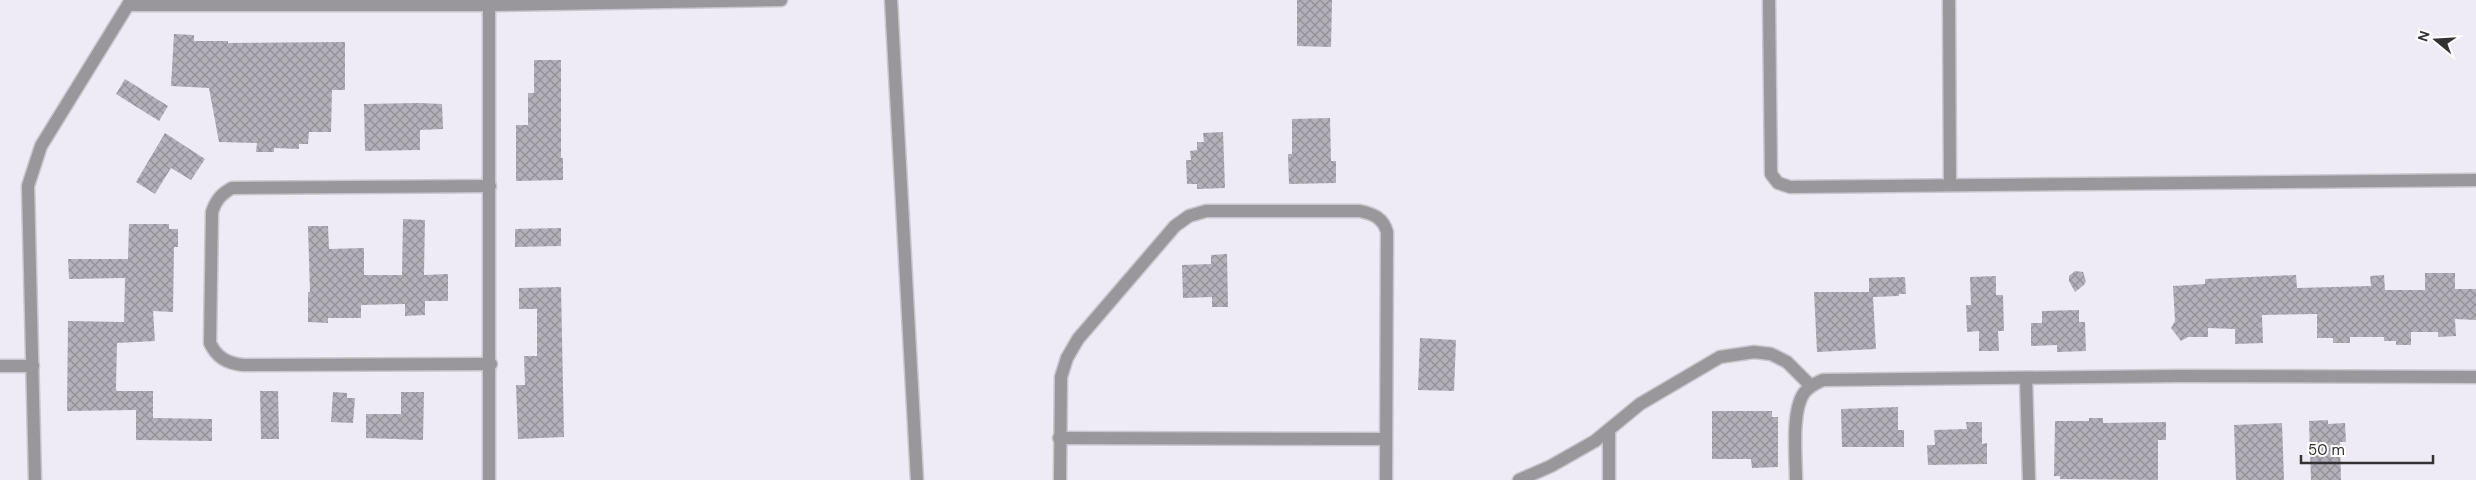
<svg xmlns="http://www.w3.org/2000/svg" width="2476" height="480" viewBox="0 0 2476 480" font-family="'DM Sans',sans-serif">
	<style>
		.building { fill: url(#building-cross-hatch) }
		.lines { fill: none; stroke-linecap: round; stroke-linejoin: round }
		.minor-casing { stroke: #c9c6ce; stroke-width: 15 }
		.minor { stroke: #99979b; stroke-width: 12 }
	</style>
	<defs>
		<pattern id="building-cross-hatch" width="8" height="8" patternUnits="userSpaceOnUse" patternTransform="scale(1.25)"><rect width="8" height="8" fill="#b4b0b9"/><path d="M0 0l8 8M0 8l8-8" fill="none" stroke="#939097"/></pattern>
	</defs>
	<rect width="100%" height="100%" fill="#efebf5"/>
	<g class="building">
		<path d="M1297,0H1332L1331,47L1297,46Z"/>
		<path d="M174,34L194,35V41H228V43L345,42V90H332L331,132H309L308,144H299V149L274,148V152H256L257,143L219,142L209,88L171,86Z"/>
		<path d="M534,60H561V158H563V180L516,181V125H528V93H534Z"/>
		<path d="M125,79L168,106L159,121L116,94Z"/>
		<path d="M419,103L442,104L443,129L420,130V150L365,151L364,104Z"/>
		<path d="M1330,118L1331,161H1336V183L1289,184L1288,154H1292V119Z"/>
		<path d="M1223,132L1225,188L1197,189V184H1187L1186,160H1191L1190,151L1197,150V142H1204L1203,133Z"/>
		<path d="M165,133L205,159L191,180L171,168L155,194L136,182Z"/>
		<path d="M403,219L425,220L424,275L448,274V301H425V315L405,316V304L361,305V318H328V323L308,322V292H310L308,226H328L329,249L364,248V275H402Z"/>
		<path d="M129,224H169V229H178V247H174L173,312L153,311L155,341L117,343L116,389L117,391H153V418L212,419V441L136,440V410L67,411L68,321L124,322L125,278L69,279L68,259H128Z"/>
		<path d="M561,228V246L515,247V229Z"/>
		<path d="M1227,254L1228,307H1212V297L1183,298L1182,265L1211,264V255Z"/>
		<path d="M2075,271L2083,272L2086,281L2084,285L2075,292L2069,281V276Z"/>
		<path d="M2425,273H2455V289H2476V320L2455,319L2456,336L2438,337V332H2411V345H2396V341H2384V337H2350V343H2333V338H2317V314L2262,315L2263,343L2235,344V329L2208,328V337H2188L2181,341L2171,328L2175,321L2173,286L2205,284V279L2296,275L2297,288L2371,286L2370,276L2384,275L2385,290H2425Z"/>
		<path d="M1996,276V295H2003L2004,331H1998L1999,351H1979V331L1967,332L1966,305H1971L1970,277Z"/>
		<path d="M1905,277L1906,294H1899V296L1873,297L1876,349L1817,352L1814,292H1869V278Z"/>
		<path d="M561,287L564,437L518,439L516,385H525L524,356H537V309H519V288Z"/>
		<path d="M2079,310V322H2085L2086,351L2057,352V345L2031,346V323H2042V311Z"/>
		<path d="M1420,338L1456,340L1454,391L1418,390Z"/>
		<path d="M260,391H278L279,439H261Z"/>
		<path d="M333,392L347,393V398H355L353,423L331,422Z"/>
		<path d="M401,392H424L423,440L366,438V414H401Z"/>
		<path d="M1898,407V430H1904V447H1842L1841,409Z"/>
		<path d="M1712,411H1772V417H1778V467L1752,468L1751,459H1712Z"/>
		<path d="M2089,418H2103V423L2166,422V440H2158V480L2060,479V476H2054L2055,421H2089Z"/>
		<path d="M2328,420V424L2345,423L2346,442H2340L2341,480H2311L2309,421Z"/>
		<path d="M1966,422H1982V444L1987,443V464L1928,465L1927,445H1935L1934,430L1967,429Z"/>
		<path d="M2282,423L2284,480H2236L2234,425Z"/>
	</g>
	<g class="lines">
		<g class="minor-casing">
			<g id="minor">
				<path d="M891,0L917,480"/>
				<path d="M1769,0L1771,174L1778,183L1790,187L2476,180"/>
				<path d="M1949,0L1950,185"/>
				<path d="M128,5H489L781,0"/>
				<path d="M490,186L232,188C221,194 216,200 212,212L210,343C217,358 227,363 243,365L491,364"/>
				<path d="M0,366H33"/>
				<path d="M2026,378L2029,480"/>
				<path d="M1609,430V480"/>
				<path d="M1059,438L1385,439"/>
				<path d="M35,480L28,186L41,146L131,0"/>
				<path d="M489,480V5"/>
				<path d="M1060,480L1061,377L1067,358L1078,339L1175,226L1189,216L1206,211H1360C1374,214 1383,218 1387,232L1386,480"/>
				<path d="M1519,480L1551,466L1595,441L1640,404L1720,357L1754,352L1771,354L1787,362L1811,386"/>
				<path d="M1796,480C1796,458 1791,411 1804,393C1809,386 1816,383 1823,380L2177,376L2476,377"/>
			</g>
		</g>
		<use href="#minor" class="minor"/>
	</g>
	<g transform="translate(2436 40) rotate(288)" stroke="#ffffff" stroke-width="4" paint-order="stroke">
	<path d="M0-4L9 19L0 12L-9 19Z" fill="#323134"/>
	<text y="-8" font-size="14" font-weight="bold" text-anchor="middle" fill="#323134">N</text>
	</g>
	<path d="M2301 455v8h132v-8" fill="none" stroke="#323134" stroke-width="2.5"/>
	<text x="2308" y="455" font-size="15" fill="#323134" stroke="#ffffff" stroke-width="4" paint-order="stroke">50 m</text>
</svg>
